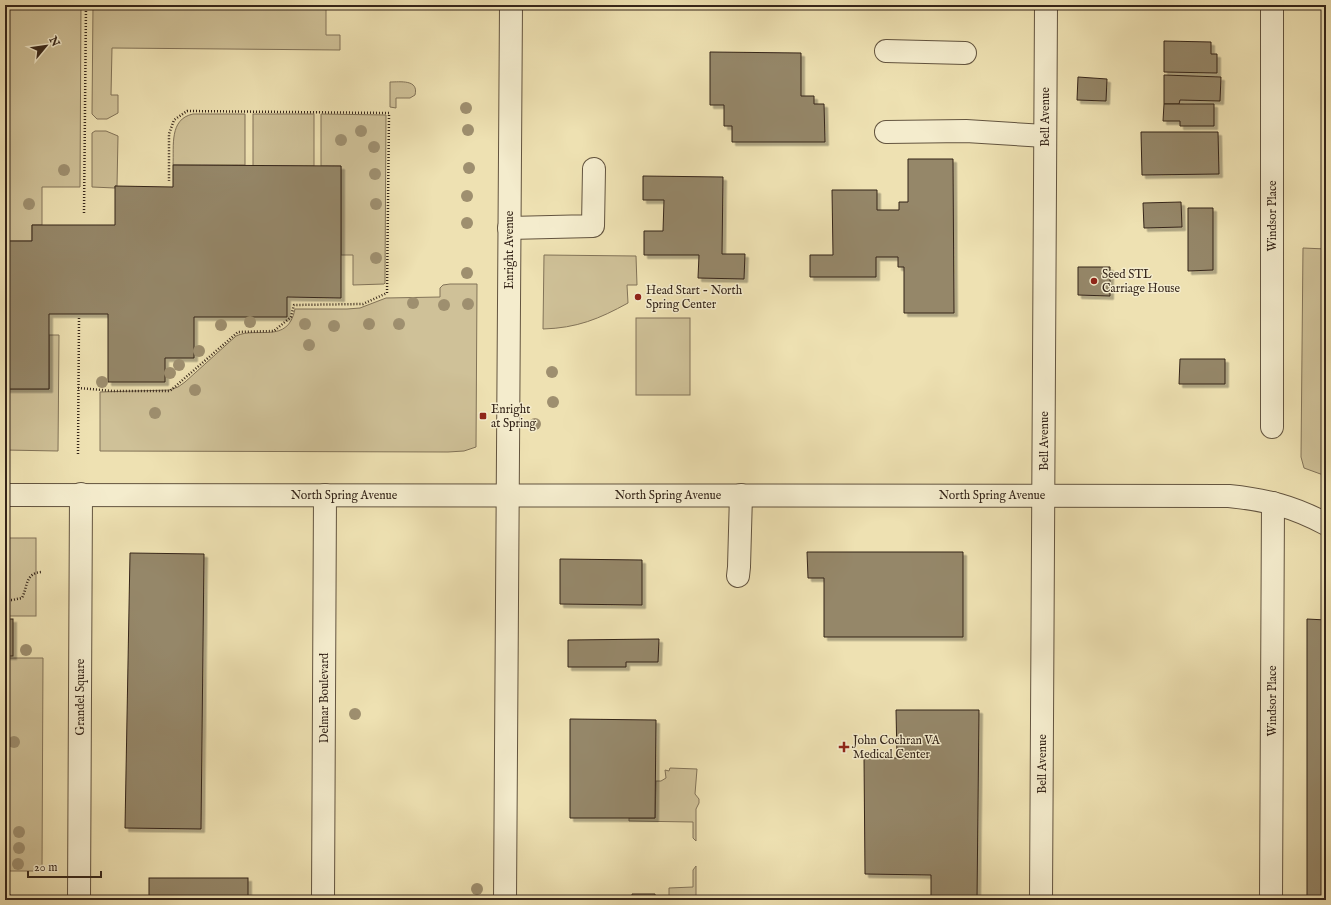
<svg xmlns="http://www.w3.org/2000/svg" width="1331" height="905" viewBox="0 0 1331 905" font-family="'IM FELL English',serif">
	<style>
		.green { fill: #cfc198; stroke: #827358 }
		.building { fill: #958769; stroke: #352519; filter: url(#shadow) }
		.lines { fill: none; stroke-linecap: round; stroke-linejoin: round }
		.minor-casing { stroke: #63543f; stroke-width: 24 }
		.path { stroke: #352519; stroke-width: 2.5; stroke-dasharray: 1 2; stroke-linecap: butt }
		.minor { stroke: #f4eccd; stroke-width: 22 }
		.tree { fill: #9e8f6f }
		.poi-dot { fill: #8f2418; stroke: #f4eccd; stroke-width: 1.5 }
		.labels { text-anchor: middle; stroke-width: 3; stroke-linejoin: round; paint-order: stroke }
		.street-label { font-size: 12px; fill: #352519; stroke: #f4eccd }
		.poi-label { font-size: 12px; fill: #352519; stroke: #f4eccd; text-anchor: start }
	</style>
	<defs>
		<filter id="shadow"><feDropShadow dx="3.5" dy="3.5" stdDeviation="0" flood-color="#0004"/></filter>
	</defs>
	<rect width="100%" height="100%" fill="#eee1b2"/>
	<filter id="stains"><feTurbulence type="fractalNoise" baseFrequency=".005" numOctaves="4"/><feColorMatrix values="0 0 0 0 .2 0 0 0 0 .09 0 0 0 0 .02 0 0 0 .5 -.17"/></filter>
	<radialGradient id="worn" r=".72"><stop offset=".6" stop-color="#630" stop-opacity="0"/><stop offset="1" stop-color="#630" stop-opacity=".3"/></radialGradient>
	<g class="green">
		<path d="M5,5H81L80,187H42V225H32V241H5Z"/>
		<path d="M93,5H326V35H340V50L112,48L111,95H118V113L107,119H97L92,114Z"/>
		<path d="M1079,5H1245V7L1079,6Z"/>
		<path d="M390,82C400,82 419,79 415,95L410,98H396V108L390,107Z"/>
		<path d="M193,114H245V165H173C174,146 169,119 193,114Z"/>
		<rect x="253" y="114" width="61" height="52"/>
		<path d="M321,114L386,115L385,283L384,284L353,285V255H341V166H321Z"/>
		<path d="M95,131H106L118,136L117,186H115V188L92,187V133Z"/>
		<path d="M1303,248L1326,249V476L1304,468L1301,457Z"/>
		<path d="M544,255L636,256L637,285H627L628,303C599,319 577,328 543,329Z"/>
		<path d="M450,284H477L476,447L464,451L448,452L100,451V392L169,390L178,387L185,382L236,336C257,326 288,345 295,309H347L360,308L386,298L440,297V288L443,285Z"/>
		<rect x="636" y="318" width="54" height="77"/>
		<path d="M49,335H59L58,451L5,450V389H49Z"/>
		<rect x="5" y="538" width="31" height="78"/>
		<path d="M5,658H43L42,871H5Z"/>
		<path d="M670,768L697,769L695,794L699,799V803L696,809V841L693,838V822L629,821V818H655L656,781H661L666,778L665,770L669,771Z"/>
		<path d="M696,866V900H669V888L693,887V870Z"/>
	</g>
	<g class="building">
		<path d="M1164,41L1211,42V54H1217V73L1164,72Z"/>
		<path d="M710,52L801,53V96H814V104H824L825,142H732V126H724V105H710Z"/>
		<path d="M1164,75L1221,77L1220,101L1180,100L1179,104H1164Z"/>
		<path d="M1078,77L1107,79L1106,101L1077,100Z"/>
		<rect x="1322" y="77" width="4" height="19"/>
		<path d="M1164,104H1214V126H1180V121H1163Z"/>
		<path d="M1141,132H1218L1219,174L1142,175Z"/>
		<path d="M908,159H953L954,313H904V267H898V257H876V277H810V255H833L832,190H877V210H899V202H908Z"/>
		<path d="M173,165L341,166V298L287,297V317H194V358H165V382H108V314H49V389H5V241H32V225H115V186L173,187Z"/>
		<path d="M643,176L723,177L722,254H745L744,279L698,278L699,255H644V231H663L664,200H643Z"/>
		<path d="M1181,202L1182,227L1144,228L1143,203Z"/>
		<path d="M1188,208H1213V270L1188,271Z"/>
		<path d="M1324,216H1326V230L1324,229Z"/>
		<path d="M1078,267H1110V296L1078,295Z"/>
		<path d="M1180,359H1225V384H1179Z"/>
		<path d="M807,552H963V637H824V578H808Z"/>
		<path d="M130,553L204,554L201,829L125,828Z"/>
		<path d="M560,559L642,560V605L560,604Z"/>
		<rect x="5" y="619" width="8" height="37"/>
		<path d="M1307,619L1326,620V900H1307Z"/>
		<path d="M659,639L658,662H626V667H568V640Z"/>
		<path d="M896,710H979L977,900H931V875L865,874L864,757L897,758Z"/>
		<path d="M570,719L656,720L655,818H570Z"/>
		<rect x="149" y="878" width="99" height="22"/>
		<path d="M5,893L10,894V900H5Z"/>
		<path d="M632,894H655L656,900H632Z"/>
	</g>
	<g class="lines">
		<g class="minor-casing">
			<g id="minor">
				<path d="M886,51L965,53"/>
				<path d="M886,132L966,131L1045,136"/>
				<path d="M509,228L593,226L594,169"/>
				<path d="M1272,427V5"/>
				<path d="M5,495L1229,496C1267,500 1292,506 1326,524"/>
				<path d="M738,576L739,567L741,495"/>
				<path d="M79,900L81,494"/>
				<path d="M323,900L325,495"/>
				<path d="M505,900L511,5"/>
				<path d="M1041,900L1046,5"/>
				<path d="M1271,900L1273,503"/>
			</g>
		</g>
		<g class="path">
			<path d="M84,213L86,5"/>
			<path d="M78,388L113,391H170L238,332L274,331L291,317L294,305L363,304L387,293L389,113L187,111L174,120L169,134V181"/>
			<path d="M78,454L79,318"/>
			<path d="M5,600H12L22,598C28,586 25,573 42,572"/>
		</g>
		<use href="#minor" class="minor"/>
	</g>
	<g class="tree">
		<circle cx="466" cy="108" r="6"/>
		<circle cx="468" cy="130" r="6"/>
		<circle cx="361" cy="131" r="6"/>
		<circle cx="341" cy="140" r="6"/>
		<circle cx="374" cy="147" r="6"/>
		<circle cx="469" cy="168" r="6"/>
		<circle cx="64" cy="170" r="6"/>
		<circle cx="375" cy="174" r="6"/>
		<circle cx="467" cy="196" r="6"/>
		<circle cx="29" cy="204" r="6"/>
		<circle cx="376" cy="204" r="6"/>
		<circle cx="467" cy="223" r="6"/>
		<circle cx="376" cy="258" r="6"/>
		<circle cx="467" cy="273" r="6"/>
		<circle cx="413" cy="303" r="6"/>
		<circle cx="468" cy="304" r="6"/>
		<circle cx="444" cy="305" r="6"/>
		<circle cx="250" cy="322" r="6"/>
		<circle cx="305" cy="324" r="6"/>
		<circle cx="369" cy="324" r="6"/>
		<circle cx="399" cy="324" r="6"/>
		<circle cx="221" cy="325" r="6"/>
		<circle cx="334" cy="326" r="6"/>
		<circle cx="309" cy="345" r="6"/>
		<circle cx="199" cy="351" r="6"/>
		<circle cx="179" cy="365" r="6"/>
		<circle cx="552" cy="372" r="6"/>
		<circle cx="170" cy="373" r="6"/>
		<circle cx="102" cy="382" r="6"/>
		<circle cx="195" cy="390" r="6"/>
		<circle cx="553" cy="402" r="6"/>
		<circle cx="155" cy="413" r="6"/>
		<circle cx="535" cy="424" r="6"/>
		<circle cx="26" cy="650" r="6"/>
		<circle cx="355" cy="714" r="6"/>
		<circle cx="14" cy="742" r="6"/>
		<circle cx="19" cy="832" r="6"/>
		<circle cx="19" cy="848" r="6"/>
		<circle cx="18" cy="864" r="6"/>
		<circle cx="477" cy="889" r="6"/>
	</g>
	<g class="poi-dot">
		<circle cx="1094" cy="281" r="4"/>
		<circle cx="638" cy="297" r="4"/>
		<rect x="479" y="412" width="8" height="8" rx="2"/>
		<path d="M842 741h4v4h4v4h-4v4h-4v-4h-4v-4h4z"/>
	</g>
	<g class="labels">
		<g class="street-label">
			<text transform="translate(1045 117) rotate(-90)" y="4">Bell Avenue</text>
			<text transform="translate(1272 216) rotate(-90)" y="4">Windsor Place</text>
			<text transform="translate(509 250) rotate(-90)" y="4">Enright Avenue</text>
			<text transform="translate(1044 441) rotate(-90)" y="4">Bell Avenue</text>
			<text x="344" y="499">North Spring Avenue</text>
			<text x="668" y="499">North Spring Avenue</text>
			<text x="992" y="499">North Spring Avenue</text>
			<text transform="translate(80 697) rotate(-90)" y="4">Grandel Square</text>
			<text transform="translate(324 698) rotate(-90)" y="4">Delmar Boulevard</text>
			<text transform="translate(1272 701) rotate(-90)" y="4">Windsor Place</text>
			<text transform="translate(1042 764) rotate(-90)" y="4">Bell Avenue</text>
		</g>
		<g class="poi-label">
			<text x="1102" y="278">Seed STL<tspan x="1102" dy="14">Carriage House</tspan></text>
			<text x="646" y="294">Head Start - North<tspan x="646" dy="14">Spring Center</tspan></text>
			<text x="491" y="413">Enright<tspan x="491" dy="14">at Spring</tspan></text>
			<text x="853" y="744">John Cochran VA<tspan x="853" dy="14">Medical Center</tspan></text>
		</g>
	</g>
	<rect width="1331" height="905" fill="none" stroke="#eee1b2" stroke-width="20"/>
	<rect x="6" y="6" width="1319" height="893" fill="none" stroke="#352519" stroke-width="2"/>
	<rect x="10" y="10" width="1311" height="885" fill="none" stroke="#352519"/>
	<g transform="translate(46 46) rotate(61)" stroke="#f4eccd" stroke-width="3" paint-order="stroke">
	<path d="M0-3L7 15L0 10L-7 15Z" fill="#352519"/>
	<text y="-6" font-size="11" font-weight="bold" text-anchor="middle" fill="#352519">N</text>
	</g>
	<path d="M28 871v6h73v-6" fill="none" stroke="#352519" stroke-width="2"/>
	<text x="34" y="871" font-size="12" fill="#352519" stroke="#f4eccd" stroke-width="3" paint-order="stroke">20 m</text>
	<rect width="100%" height="100%" filter="url(#stains)"/>
	<rect width="100%" height="100%" fill="url(#worn)"/>
</svg>
